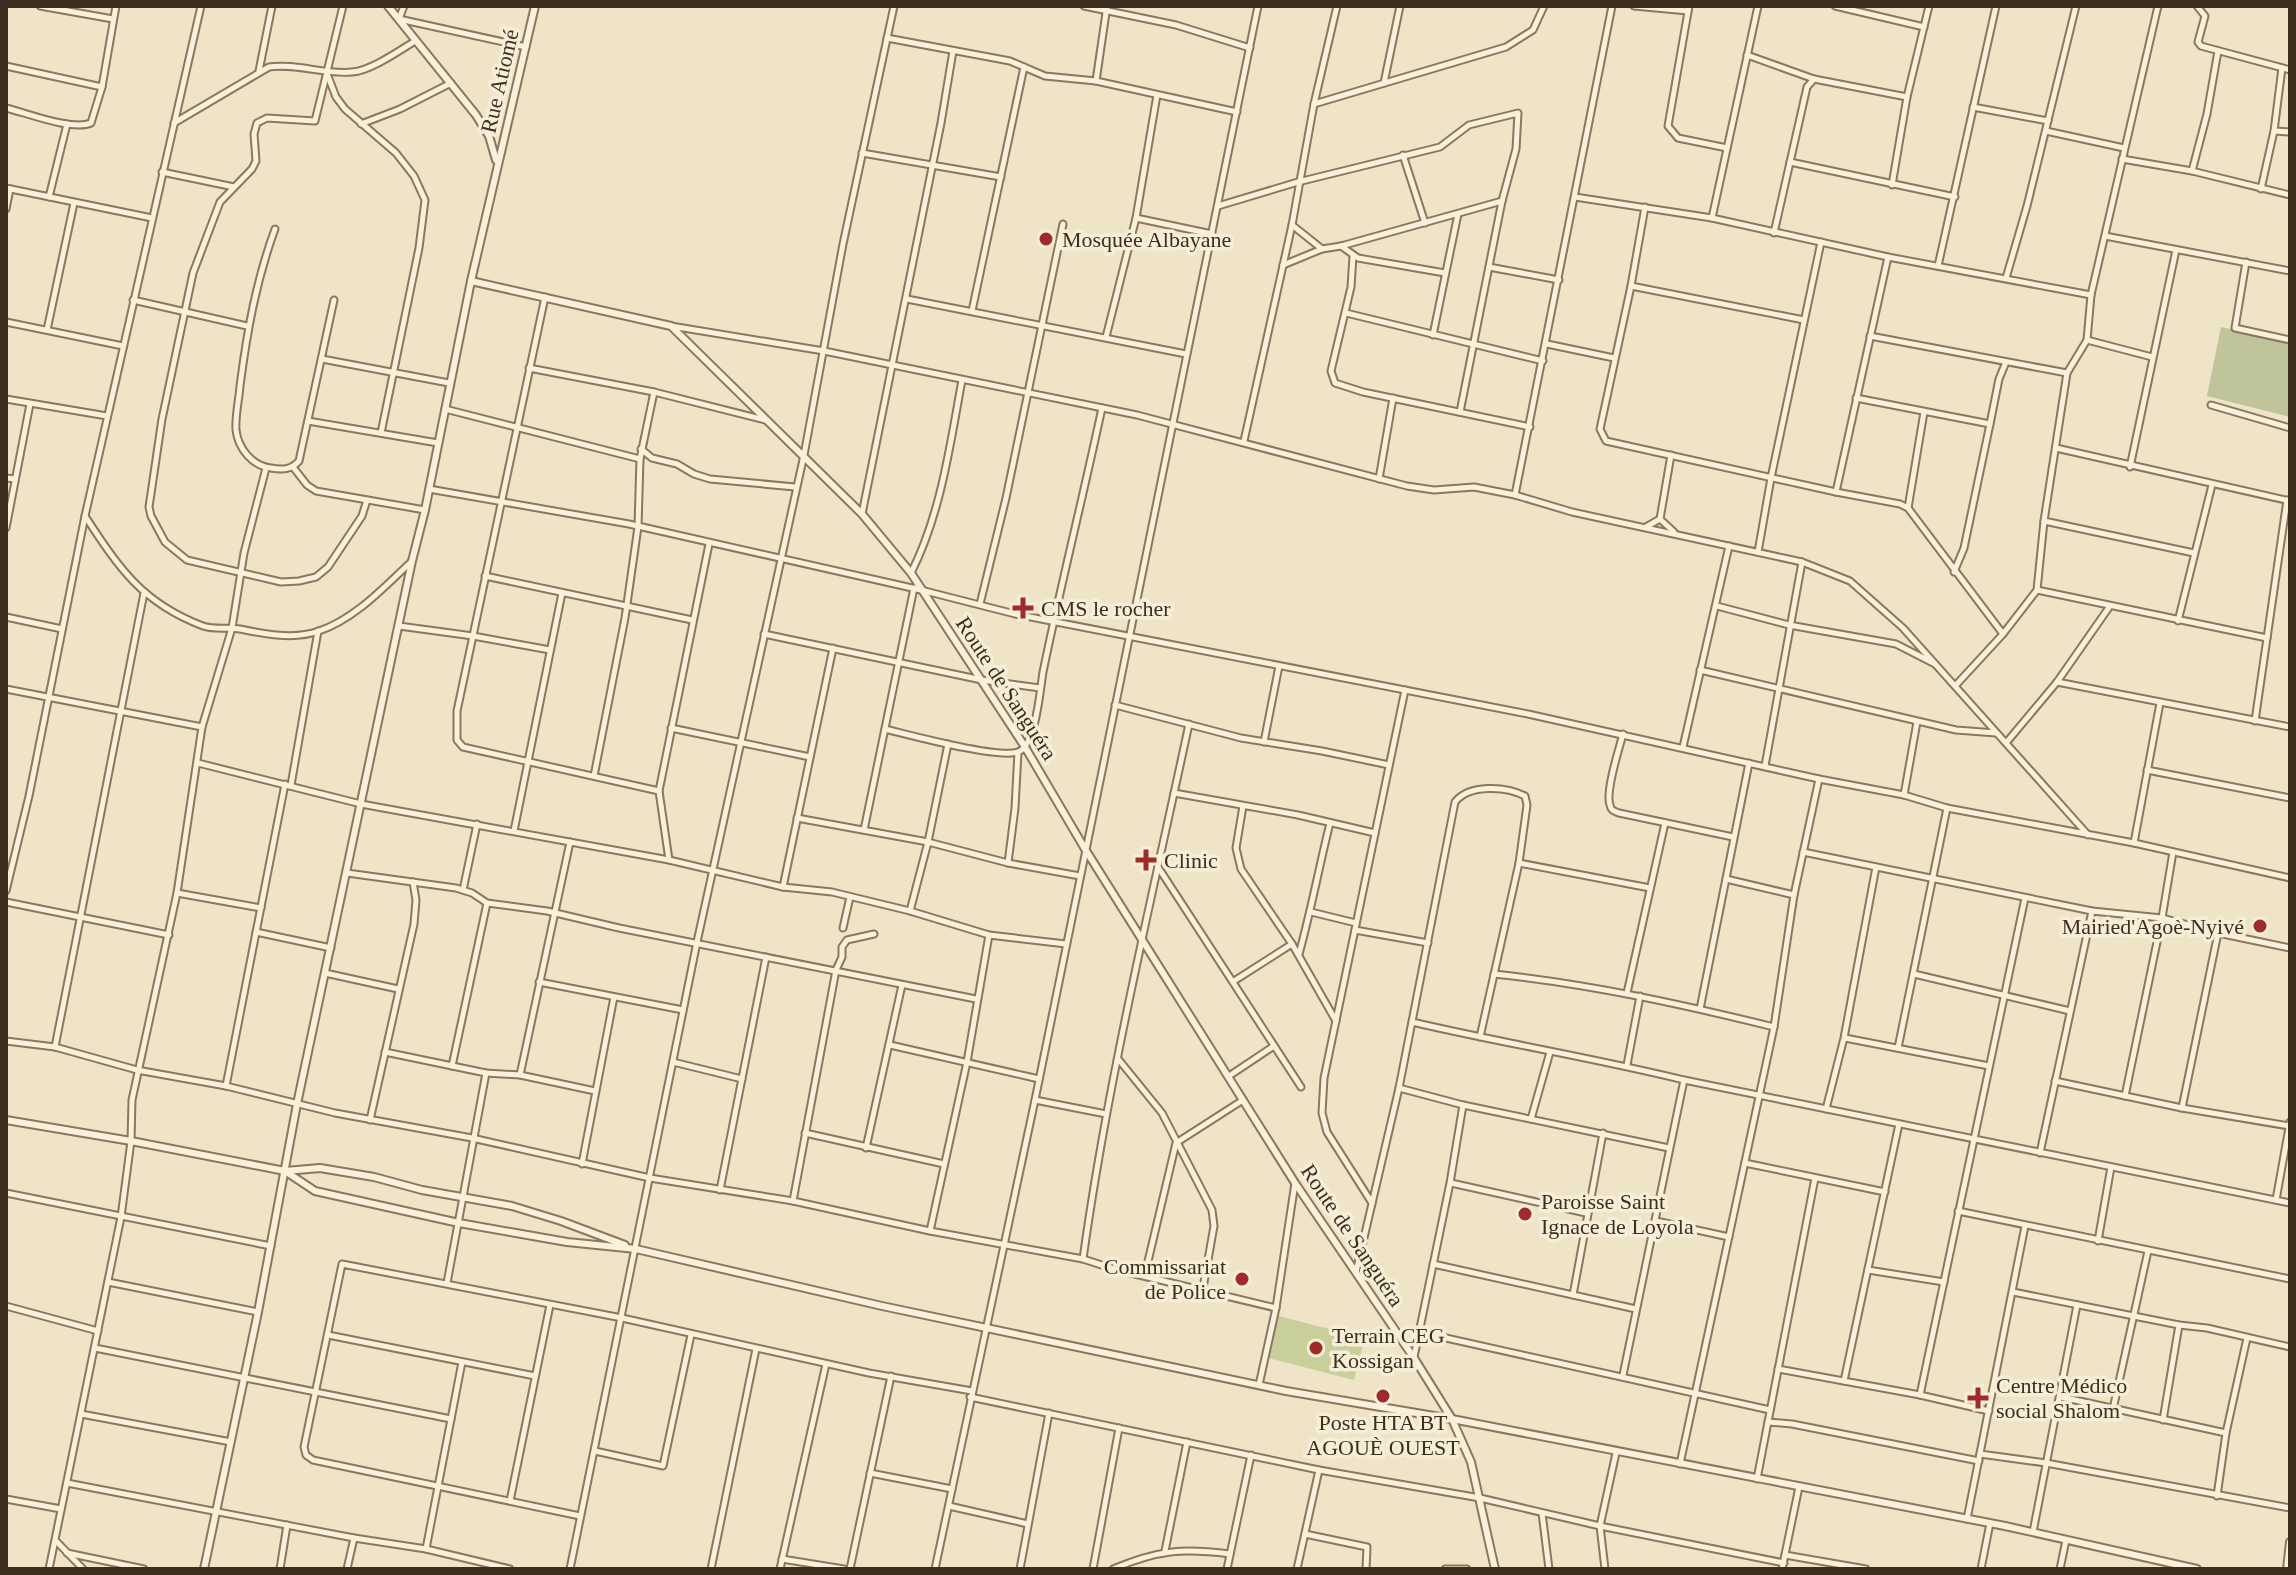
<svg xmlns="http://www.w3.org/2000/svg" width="2296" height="1575" viewBox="0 0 2296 1575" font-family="'Times New Roman',serif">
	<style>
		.green { fill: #c9cf9b }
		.cemetery { fill: #bfc49a }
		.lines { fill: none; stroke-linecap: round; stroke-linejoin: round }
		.minor-casing { stroke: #8d765c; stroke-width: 9 }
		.tertiary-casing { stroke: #8d765c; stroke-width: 10 }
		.minor { stroke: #faf1dc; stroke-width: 5 }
		.tertiary { stroke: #faf1dc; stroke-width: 6 }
		.poi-dot { fill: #9e2a2b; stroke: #f7eed8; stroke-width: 3 }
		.labels { text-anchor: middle; stroke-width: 7; stroke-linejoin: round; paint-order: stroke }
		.street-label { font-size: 22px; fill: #3d2e20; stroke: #f7eed8 }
		.poi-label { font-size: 22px; fill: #3d2e20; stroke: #f7eed8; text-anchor: start }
	</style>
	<rect width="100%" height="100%" fill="#f0e4c8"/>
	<path class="green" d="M1278,1316L1365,1338L1354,1380L1268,1358Z"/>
	<path class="cemetery" d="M2221,327L2290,342V417L2207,396Z"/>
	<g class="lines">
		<g class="minor-casing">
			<g id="minor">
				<path d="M40,6L113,19"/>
				<path d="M201,6L85,516C119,568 142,603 203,626C214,630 228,627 240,629C264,634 294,640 319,631C355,619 384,587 411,562"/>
				<path d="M343,6L315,121L267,118L257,123L254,134L256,161L252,169L220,202L193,273L162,419L149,507L151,516L165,542L187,560L281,582L299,581L316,577L328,567L362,516L367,500"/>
				<path d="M404,6L399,19L526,47"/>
				<path d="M1084,6L1176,25L1250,48"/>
				<path d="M1634,6L1688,11"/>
				<path d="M1689,6L1668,126L1678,138L1727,148"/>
				<path d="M1835,6L1924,27"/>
				<path d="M2197,6L2205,16L2198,42L2201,46L2290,70"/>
				<path d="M887,38L1010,61L1045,76L1096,81L1237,112"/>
				<path d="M1747,55L1814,79L1907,97"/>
				<path d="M6,66L102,87"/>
				<path d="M259,71L272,6"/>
				<path d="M326,71L336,97L345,109L396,153L414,176L425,200L419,248L381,433"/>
				<path d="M1096,81L1107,6"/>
				<path d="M1384,83L1400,6"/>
				<path d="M1314,104L1506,47L1533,30L1544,6"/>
				<path d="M1973,107L2048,121"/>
				<path d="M6,108C27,113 72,131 91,123L102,87L116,6"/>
				<path d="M174,123L269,67C297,63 325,75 352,72C370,71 399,51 415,41"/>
				<path d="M361,124L400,109L451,83"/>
				<path d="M2046,131L2124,148"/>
				<path d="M2274,131L2290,132"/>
				<path d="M862,153L1001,177"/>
				<path d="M1403,155L1425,223"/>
				<path d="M2122,159L2192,171L2290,195"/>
				<path d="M1790,162L1955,197"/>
				<path d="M2192,171L2207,114L2218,51"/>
				<path d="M162,172L234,187"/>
				<path d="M1892,185L1907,97L1929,6"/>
				<path d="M6,188L152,218"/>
				<path d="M2261,189L2274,131L2282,68"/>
				<path d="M49,197L67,124"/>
				<path d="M1575,197L1712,218L1888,257L2091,295"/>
				<path d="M1218,206L1298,182L1440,147L1469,125L1518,113L1516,149L1502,201L1460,412"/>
				<path d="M1645,207L1631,286L1600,429L1606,441L1836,492L1900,504L1908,508L2003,634"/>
				<path d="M6,209L10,189"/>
				<path d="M1136,218L1212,234"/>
				<path d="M1712,218L1758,6"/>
				<path d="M1292,225L1322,249"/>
				<path d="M275,229C256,281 247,332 240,386C239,400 235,416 236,430C238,448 252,466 271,468C282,470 291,470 299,461L334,300"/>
				<path d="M1774,233L1807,87L1814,79"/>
				<path d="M2105,236L2290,271"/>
				<path d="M1341,246L1358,258L1445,273"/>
				<path d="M1353,256L1351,287L1331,371L1335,383L1363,392L1530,427"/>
				<path d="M2246,262L2235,328L2290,340"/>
				<path d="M1283,265L1322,249L1341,246L1502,201"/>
				<path d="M1938,266L1996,6"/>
				<path d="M1489,267L1559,280"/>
				<path d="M2006,278L2027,206L2076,6"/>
				<path d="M1631,286L1804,320"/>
				<path d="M545,297L457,711V740L463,747L659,791"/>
				<path d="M907,299L1186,354"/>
				<path d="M133,300L247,326"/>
				<path d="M972,311L1024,67"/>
				<path d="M1346,313L1543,361"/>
				<path d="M6,322L123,346"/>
				<path d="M671,326L824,351L1137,415L1407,486L1434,490L1474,487L1515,495L1572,512L1802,562L1850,581L1903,628L2088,835"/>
				<path d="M47,330L74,203"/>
				<path d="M1433,335L1458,214"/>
				<path d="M1870,336L2067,373"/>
				<path d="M1106,337L1136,218L1157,95"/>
				<path d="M2087,340L2152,357"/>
				<path d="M1547,344L1614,358"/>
				<path d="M322,359L449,383"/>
				<path d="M529,368L654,392L765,420"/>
				<path d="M1856,398L1990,424L1999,379L2006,362"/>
				<path d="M6,399L107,416"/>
				<path d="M2211,405L2290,428"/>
				<path d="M445,409L640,459"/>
				<path d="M308,421L438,443"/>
				<path d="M1244,441L1292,225L1314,104L1337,6"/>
				<path d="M2056,448L2290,501"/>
				<path d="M641,449L652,458L677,464L694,474L710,479L795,487"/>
				<path d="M293,467L307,485L316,491L425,510"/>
				<path d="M2130,467L2176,250"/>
				<path d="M6,478L15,479"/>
				<path d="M1379,479L1393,398"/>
				<path d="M429,489L629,524L921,590L1015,614L1528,714L1819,779L1904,795L1947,808L2134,843L2290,878"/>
				<path d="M1836,492L1888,257"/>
				<path d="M1515,495L1612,6"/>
				<path d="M1908,508L1924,412"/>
				<path d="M862,514L941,123L953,51"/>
				<path d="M1660,519L1674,532"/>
				<path d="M2044,521L2194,553"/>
				<path d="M1646,527L1660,519L1671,455"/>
				<path d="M6,528L30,404"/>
				<path d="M1758,552L1771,478L1821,242"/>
				<path d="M1954,572L1964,548L1990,424"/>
				<path d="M911,573C941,514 950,445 962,380"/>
				<path d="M485,576L692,620"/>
				<path d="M2037,590L2267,638"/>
				<path d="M980,604L1006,498L1063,224"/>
				<path d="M1717,606L1789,625L1896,644L1935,664"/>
				<path d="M6,617L62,629"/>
				<path d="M2178,621L2212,485"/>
				<path d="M399,626L473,636L550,650"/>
				<path d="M764,634L982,680L1040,688"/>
				<path d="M1700,670L1956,730L1996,733"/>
				<path d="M2057,682L2110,606"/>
				<path d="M1956,685L2003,634L2037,590L2044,521L2067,373L2087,340L2091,295L2158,6"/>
				<path d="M6,689L202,727"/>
				<path d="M1115,705L1241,738L1322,751L1389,765"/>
				<path d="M2255,721L2287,500"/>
				<path d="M671,728L810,757"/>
				<path d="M885,729C910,735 998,759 1018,752C1036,746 1040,690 1043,672C1061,584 1083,497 1102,408"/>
				<path d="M1623,734C1619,749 1605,792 1610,805C1611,811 1614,811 1619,813L1733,837"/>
				<path d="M1264,742L1279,666"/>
				<path d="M2006,743L2057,682L2290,727"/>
				<path d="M1683,747L1729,546"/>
				<path d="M198,763L361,804L669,860L783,887L832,892L910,911L989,935L1066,944"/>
				<path d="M1765,766L1802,562"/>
				<path d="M2147,770L2290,798"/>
				<path d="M594,776L625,618L638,527L640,459L654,392"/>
				<path d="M291,785L318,631"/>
				<path d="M1174,793L1298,815L1375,833"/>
				<path d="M1904,795L1917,722"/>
				<path d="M1243,806L1236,848L1241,869L1292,944L1336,1021"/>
				<path d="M797,818L928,842L1008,863L1080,876"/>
				<path d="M864,830L914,588"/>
				<path d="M514,831L562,593"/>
				<path d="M2134,843L2160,703"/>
				<path d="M1803,852L2092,911L2162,918L2218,933L2290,948"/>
				<path d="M669,860L659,791L709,544"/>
				<path d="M1008,863L1015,808L1018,752"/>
				<path d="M1519,863L1650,888"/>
				<path d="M1158,867L1301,1087"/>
				<path d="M347,873L456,888L472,893L487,903L547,911L619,928L976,999"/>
				<path d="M1726,879L1794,895"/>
				<path d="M783,887L833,648"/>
				<path d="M463,890L477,824"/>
				<path d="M6,891L29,796L85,516"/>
				<path d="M177,893L261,908"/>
				<path d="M6,902L169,935"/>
				<path d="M910,911L928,842L948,744"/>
				<path d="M1311,912L1356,923"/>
				<path d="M843,928L850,897"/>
				<path d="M1355,930L1428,943"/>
				<path d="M256,932L331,948"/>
				<path d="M1299,954C1311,911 1319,867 1330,823"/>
				<path d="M325,973L398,989"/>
				<path d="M1494,974C1589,984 1681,1004 1774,1027"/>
				<path d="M1914,974L2070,1011"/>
				<path d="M1234,981L1292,944"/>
				<path d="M539,982L683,1010"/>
				<path d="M1627,993L1665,823"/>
				<path d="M1700,1009L1749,763"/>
				<path d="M1412,1022C1502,1043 1594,1058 1684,1080"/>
				<path d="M1845,1038L1989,1066"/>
				<path d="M6,1041L55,1047L137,1070L226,1086L335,1113L472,1138L650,1178L793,1201L930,1231L1083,1259L1114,1269L1276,1308"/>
				<path d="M890,1045L1039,1079"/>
				<path d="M55,1047L144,593"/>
				<path d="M1898,1048L1947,808"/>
				<path d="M385,1052L486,1073L520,1075L595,1091"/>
				<path d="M1119,1060L1162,1113L1212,1210L1214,1226L1203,1288"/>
				<path d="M673,1062L742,1079"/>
				<path d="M1627,1065L1640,996"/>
				<path d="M452,1066L487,903"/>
				<path d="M520,1075L570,842"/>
				<path d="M1229,1076L1274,1046"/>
				<path d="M2055,1081L2182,1108L2289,1126"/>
				<path d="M226,1086L285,784"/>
				<path d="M1399,1088L1463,1105L1669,1148"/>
				<path d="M2125,1096L2162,918L2173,852"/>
				<path d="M1035,1100L1106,1114"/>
				<path d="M2182,1108L2218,933"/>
				<path d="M1826,1109L1844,1038L1876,867"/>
				<path d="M1531,1119L1550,1052"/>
				<path d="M370,1120L414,924L416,900L413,882"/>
				<path d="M805,1133L944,1164"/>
				<path d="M866,1148L902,985"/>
				<path d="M2040,1153L2092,911"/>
				<path d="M1745,1163L1885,1192"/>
				<path d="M582,1164L614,997"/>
				<path d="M1451,1183L1586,1213"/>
				<path d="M720,1190L766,957"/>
				<path d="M6,1193L271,1246"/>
				<path d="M2276,1200L2290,1122"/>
				<path d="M793,1201L836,970L842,957V947L847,940L874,934"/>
				<path d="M1372,1203L1327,1132L1322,1113L1324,1078L1405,690"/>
				<path d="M1958,1211L2290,1279"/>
				<path d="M1656,1221L1729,1237"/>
				<path d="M930,1231L967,1062L989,935"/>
				<path d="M2098,1241L2111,1167"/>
				<path d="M1083,1259C1108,1079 1151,902 1189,724"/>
				<path d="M1433,1264L1636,1309"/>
				<path d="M1868,1270L1944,1282"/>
				<path d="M1356,1272L1399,1088L1455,802C1469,784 1506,786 1525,796L1527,805L1519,863L1480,1037"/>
				<path d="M1145,1274L1176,1143L1243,1100"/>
				<path d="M108,1282L258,1312"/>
				<path d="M447,1283L486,1073"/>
				<path d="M2013,1292L2179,1325L2163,1420"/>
				<path d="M1573,1295L1603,1133"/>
				<path d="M6,1306L98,1331"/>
				<path d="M2179,1325L2207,1328L2290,1347"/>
				<path d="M1419,1332L1770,1410"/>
				<path d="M328,1335L535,1376"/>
				<path d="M95,1348L451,1419"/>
				<path d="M1414,1357L1450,1183L1463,1105"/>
				<path d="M1778,1369L1920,1395L1989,1411"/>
				<path d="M1623,1375L1684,1080L2290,1203"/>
				<path d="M1844,1381L1899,1124"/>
				<path d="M1259,1385L1276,1308L1295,1183"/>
				<path d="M1920,1395L2025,898"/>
				<path d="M970,1397L1319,1470L1480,1498L1600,1526L1784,1563"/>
				<path d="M2061,1397L2226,1433L2217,1496"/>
				<path d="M2113,1409L2148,1251"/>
				<path d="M81,1414L231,1442"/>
				<path d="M1768,1422L1792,1424L1979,1461"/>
				<path d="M2226,1433L2247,1338"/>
				<path d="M595,1451L663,1466L691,1335"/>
				<path d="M1980,1454L2046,1463L2290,1508"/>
				<path d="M1680,1464L1774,1027L1794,895L1819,779"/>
				<path d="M870,1473L952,1489"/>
				<path d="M1757,1479L1815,1178"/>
				<path d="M67,1483L354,1538L426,1549L510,1569"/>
				<path d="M6,1499L61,1509"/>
				<path d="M510,1501L550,1305"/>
				<path d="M949,1506L1028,1524"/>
				<path d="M1542,1513L1549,1569"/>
				<path d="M580,1516L313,1460L306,1455L304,1447L342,1264L622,1318L869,1373L972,1391"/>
				<path d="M1967,1519L2025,1226"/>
				<path d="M2033,1532L2077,1305"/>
				<path d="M1305,1534L1367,1547L1366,1569"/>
				<path d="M57,1542L83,1569"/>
				<path d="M426,1549L462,1362"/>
				<path d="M1165,1551L1187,1442"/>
				<path d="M67,1553L144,1569"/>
				<path d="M1785,1555L1866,1569"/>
				<path d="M782,1559L844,1569"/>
				<path d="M49,1569L121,1217L131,1141L132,1100L177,893L202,727L232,628L244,553L266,468"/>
				<path d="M280,1569L287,1525"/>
				<path d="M347,1569L354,1538"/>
				<path d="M570,1569L697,942L804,455L843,244L894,6"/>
				<path d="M711,1569L756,1349"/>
				<path d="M780,1569L826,1364"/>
				<path d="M850,1569L891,1376"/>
				<path d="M935,1569L1035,1100L1258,6"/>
				<path d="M1020,1569L1049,1413"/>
				<path d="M1093,1569L1119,1428"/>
				<path d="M1113,1569C1158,1550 1182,1548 1230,1554"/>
				<path d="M1227,1569L1251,1455"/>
				<path d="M1297,1569L1319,1470"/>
				<path d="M1445,1569H1467"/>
				<path d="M1605,1569L1600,1526L1616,1453"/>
				<path d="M1782,1569L1799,1487"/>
				<path d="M1981,1569L1990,1523"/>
				<path d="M2060,1569L2066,1540"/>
			</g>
		</g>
		<g class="tertiary-casing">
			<g id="tertiary">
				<path d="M388,6L476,115L489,136L496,160"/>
				<path d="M471,281L671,326L862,514L911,573L1025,747L1085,849L1295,1183L1414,1358L1452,1419L1471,1462L1495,1569"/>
				<path d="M6,1120L131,1141L285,1171L320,1168L374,1177L422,1190L512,1206L561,1221L625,1245"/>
				<path d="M285,1171L315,1191L459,1223L567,1242L636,1249L882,1306L1286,1391L1452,1419L2005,1526L2197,1569"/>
				<path d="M204,1569L258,1312L297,1104L412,561L425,510L471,281L535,6"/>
				<path d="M2287,1569L2290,1542"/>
			</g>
		</g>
		<use href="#minor" class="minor"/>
		<use href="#tertiary" class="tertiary"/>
	</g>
	<g class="poi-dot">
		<circle cx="1046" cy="239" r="8"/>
		<path d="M1019 596h8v8h8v8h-8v8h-8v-8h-8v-8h8z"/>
		<path d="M1142 848h8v8h8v8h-8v8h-8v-8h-8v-8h8z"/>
		<circle cx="2260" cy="926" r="8"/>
		<circle cx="1525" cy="1214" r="8"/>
		<circle cx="1242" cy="1279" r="8"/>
		<circle cx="1316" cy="1348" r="8"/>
		<circle cx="1383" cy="1396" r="8"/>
		<path d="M1974 1386h8v8h8v8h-8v8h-8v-8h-8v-8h8z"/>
	</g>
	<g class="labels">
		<g class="street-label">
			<text transform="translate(499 81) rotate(-77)" y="8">Rue Atiomé</text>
			<text transform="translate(1007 688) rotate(57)" y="8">Route de Sanguéra</text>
			<text transform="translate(1353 1235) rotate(56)" y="8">Route de Sanguéra</text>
		</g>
		<g class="poi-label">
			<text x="1062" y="247">Mosquée Albayane</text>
			<text x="1041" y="616">CMS le rocher</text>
			<text x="1164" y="868">Clinic</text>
			<text x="2244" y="934" text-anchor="end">Mairied'Agoè-Nyivé</text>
			<text x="1541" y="1209">Paroisse Saint<tspan x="1541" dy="25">Ignace de Loyola</tspan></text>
			<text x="1226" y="1274" text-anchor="end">Commissariat<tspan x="1226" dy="25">de Police</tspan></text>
			<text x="1332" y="1343">Terrain CEG<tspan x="1332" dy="25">Kossigan</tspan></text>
			<text x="1996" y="1393">Centre Médico<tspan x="1996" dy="25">social Shalom</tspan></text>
			<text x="1383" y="1430" text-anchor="middle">Poste HTA BT<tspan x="1383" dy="25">AGOUÈ OUEST</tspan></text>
		</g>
	</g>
	<rect width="2296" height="1575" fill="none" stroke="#3d2e20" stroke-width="16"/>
</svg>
